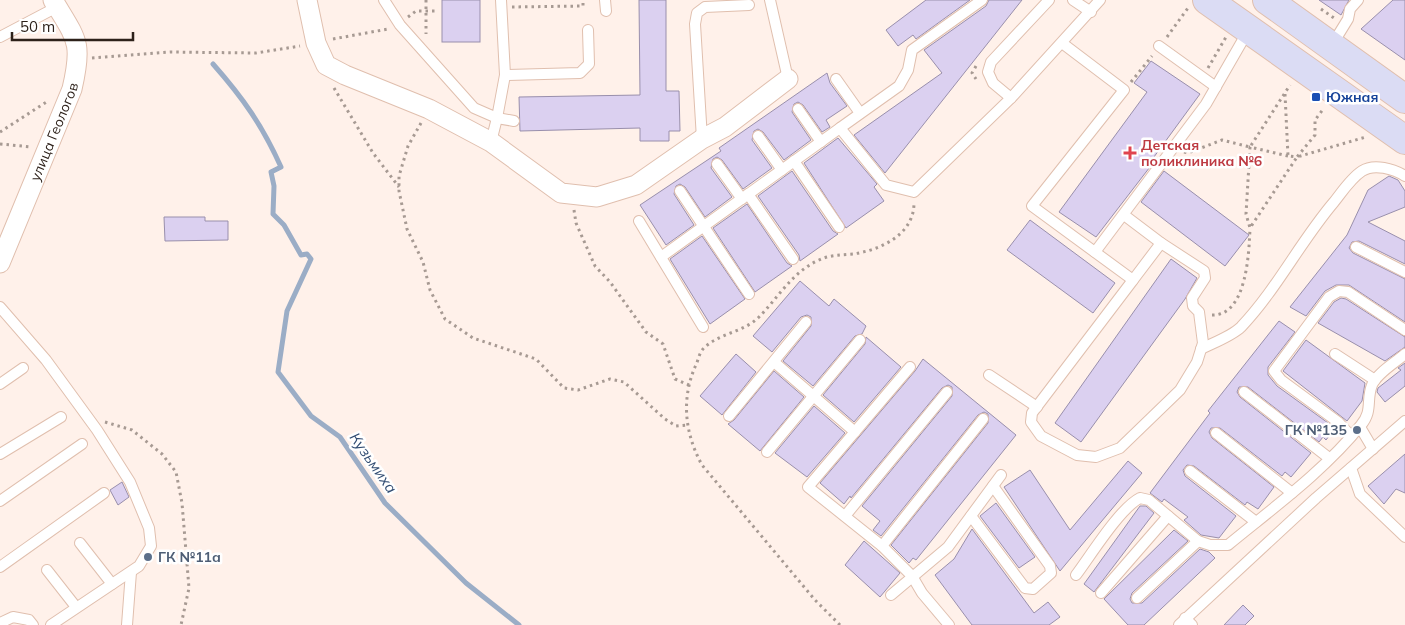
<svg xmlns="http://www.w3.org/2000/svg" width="1405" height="625" viewBox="0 0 1405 625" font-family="Mulish,sans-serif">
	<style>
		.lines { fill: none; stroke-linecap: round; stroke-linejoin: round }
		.stream { stroke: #9badc6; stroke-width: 5 }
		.building { fill: #dbd0f0; stroke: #998fac }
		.service-casing { stroke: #e0bfae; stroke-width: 12 }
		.minor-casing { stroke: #e0bfae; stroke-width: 21 }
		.secondary-casing { stroke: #e0bfae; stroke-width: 30 }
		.path { stroke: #a79a93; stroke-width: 3; stroke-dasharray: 2.5 4; stroke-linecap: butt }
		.service { stroke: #fff; stroke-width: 10 }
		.minor { stroke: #fff; stroke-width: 19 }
		.secondary { stroke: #dbdcf4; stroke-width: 28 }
		.transit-dot { fill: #1a4fb4; stroke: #fff; stroke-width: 2 }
		.health-dot { fill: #e0444e; stroke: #fff; stroke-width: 2 }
		.service-dot { fill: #5c6f8a; stroke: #fff; stroke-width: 2 }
		.labels { text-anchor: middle; stroke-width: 5; stroke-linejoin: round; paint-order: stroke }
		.transit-label { font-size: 14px; font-weight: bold; fill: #164399; stroke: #fff; text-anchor: start }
		.street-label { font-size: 14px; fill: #2d211a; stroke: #fff }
		.health-label { font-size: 14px; font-weight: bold; fill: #be3a42; stroke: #fff; text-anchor: start }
		.service-label { font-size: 14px; font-weight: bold; fill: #4e5e75; stroke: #fff; text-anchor: end }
		.water-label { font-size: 15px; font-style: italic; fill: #314c72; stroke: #fff }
	</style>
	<rect width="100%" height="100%" fill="#fff1ea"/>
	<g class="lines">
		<path class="stream" d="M213,64C243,98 262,125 281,167L271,172L274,186L273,214L284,225L301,255L307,254L311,259L287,311L278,372L311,416L340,437L385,503L466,583L519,625"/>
	</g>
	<g class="building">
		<rect x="442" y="0" width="38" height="42"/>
		<path d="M639,0H666V91H679L680,131H669V141H640V128L520,131L519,97L640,95Z"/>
		<path d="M926,0H970L916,39L913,35L898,46L886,30Z"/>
		<path d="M989,0H1022L885,173L854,135L942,73L924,50L986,6Z"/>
		<path d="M1319,0H1349L1341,15Z"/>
		<path d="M1393,0H1405V60L1361,29Z"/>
		<path d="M1151,61L1200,94L1151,161L1153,163L1096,237L1059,212L1147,92L1134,83Z"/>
		<path d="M827,73L830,83L847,106L826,120L830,127L822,132L803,105L798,102L794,104L792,112L811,140L784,160L763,132L758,129L754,131L752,140L772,168L743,189L722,160L717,157L713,159L711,168L732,197L705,217L685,187L680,184L676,186L674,194L694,225L666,245L640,205L721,151L719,148Z"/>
		<path d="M838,138L877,184L874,187L884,201L846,228L804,163Z"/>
		<path d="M792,171L833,231L838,234L800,261L799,255L758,196Z"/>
		<path d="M1164,171L1249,235L1225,266L1141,202Z"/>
		<path d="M1389,176L1398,180L1405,191V207L1368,222L1405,241V264L1359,241L1352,242L1349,248L1353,253L1405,279V322L1349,285H1336L1325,291L1306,316L1290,307L1347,235L1368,190Z"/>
		<path d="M747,204L787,263L792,266L755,292L713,228Z"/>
		<path d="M164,217H205V221H228V240L165,241Z"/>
		<path d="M1030,220L1115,283L1093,313L1007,250Z"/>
		<path d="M702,236L745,299L710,324L670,259Z"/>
		<path d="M1171,259L1197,278L1185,299L1081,442L1055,423Z"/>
		<path d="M800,281L829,306L834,299L866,326L862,334L855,336L813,386L783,361L811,326V317L807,315L801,317L772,352L753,336Z"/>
		<path d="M1341,298L1346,299L1405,337V347L1385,361L1318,323L1334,302Z"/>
		<path d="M1279,321L1295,332L1268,367V375L1277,386L1335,428L1326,440L1323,437L1319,442L1248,387H1239L1237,392L1240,397L1311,453L1291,477L1285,472L1282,476L1220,428H1211L1209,432L1212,438L1274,487L1258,509L1247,502L1245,505L1194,466L1187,465L1183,470L1185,476L1236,516L1219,538L1201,535L1184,520L1188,517L1164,499L1162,502L1150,493L1210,413L1208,411Z"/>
		<path d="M866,337L901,367L854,422L823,395L865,344Z"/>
		<path d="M1306,340L1365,383L1362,401L1347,421L1283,371Z"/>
		<path d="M736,354L756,372L722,415L700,396Z"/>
		<path d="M923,359L1016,435L916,560L913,558L909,563L891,545L988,423V414L984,412L978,415L881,536L873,530L880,521L862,506L952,396V387L948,385L942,388L851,498L850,496L844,504L820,483L915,371Z"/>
		<path d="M1405,363V386L1385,402L1377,392L1378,388L1401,370L1398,368Z"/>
		<path d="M774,371L804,397L760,451L728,424L734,420Z"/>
		<path d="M814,406L845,433L807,477L775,453Z"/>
		<path d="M1405,454V493L1396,489L1384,504L1368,486Z"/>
		<path d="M1128,461L1142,473L1060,571L1004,487L1030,470L1070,530Z"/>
		<path d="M122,482L129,497L118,505L110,490Z"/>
		<path d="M996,503L1035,557L1019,568L980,516Z"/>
		<path d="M1140,506H1146L1154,513L1094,592L1084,584Z"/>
		<path d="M972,529L1034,613L1048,602L1060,617L1049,625H972L935,575L954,559Z"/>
		<path d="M1174,530L1188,541L1132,593L1130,599L1132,603H1142L1200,549L1209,552L1215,558L1144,625H1128L1104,599Z"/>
		<path d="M864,541L900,573L880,597L845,565Z"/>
		<path d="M1243,605L1254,616L1245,625H1224Z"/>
	</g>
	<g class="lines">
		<g class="service-casing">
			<g id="service">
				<path d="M384,0L400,25L474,108L497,118L505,75L501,0"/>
				<path d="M605,0L606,11"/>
				<path d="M770,0L788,79"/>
				<path d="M982,0L912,50L908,70L899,86L840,128L886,185L914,192L1011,98L1100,0"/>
				<path d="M1073,0L1091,12"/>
				<path d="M0,37L57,7"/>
				<path d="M1062,43L1124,90L1032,206L1133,280L1161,243L1124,215"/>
				<path d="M1332,45L1348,19L1350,9L1358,0"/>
				<path d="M1159,46L1216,87"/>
				<path d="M505,75L580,73L589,64L588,30"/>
				<path d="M836,79L860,113"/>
				<path d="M1011,98L993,83L988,72L991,62L1049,0"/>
				<path d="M798,109L821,142"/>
				<path d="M758,136L782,170"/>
				<path d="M702,139L695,24L697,13L705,7L749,5"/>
				<path d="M491,142L497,118L514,121"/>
				<path d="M794,161L839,227"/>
				<path d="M717,164L742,199"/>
				<path d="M680,191L749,294"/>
				<path d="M748,194L793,259"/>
				<path d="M639,221L703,327"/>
				<path d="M1356,247L1405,272"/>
				<path d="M1095,252L1206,104L1248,31"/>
				<path d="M661,257L840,128"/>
				<path d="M1133,280L1032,413L1031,422L1041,436L1077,455L1096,457L1120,448L1180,390L1197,362L1203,343L1199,312L1193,306L1192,298L1205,278L1204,271L1161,243"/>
				<path d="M0,307L46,360L97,430L130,482L149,528L151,546L139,566L51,625"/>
				<path d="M1201,349C1213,343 1232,336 1241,327C1277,289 1300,242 1334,202C1342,192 1351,178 1362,171C1374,163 1394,169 1405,176"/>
				<path d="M1335,354L1375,380"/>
				<path d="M774,362L855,432"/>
				<path d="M910,367L808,487L882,546L912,576L922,593L949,625"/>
				<path d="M989,375L1037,407"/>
				<path d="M0,384L23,368"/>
				<path d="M1244,392L1329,458"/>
				<path d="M729,416L806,322"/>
				<path d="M1360,427L1373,449"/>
				<path d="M1216,433L1292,493"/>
				<path d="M1351,436L1338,422L1281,380L1274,371L1329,297L1339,291L1348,292L1405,330"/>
				<path d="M767,452L860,340"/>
				<path d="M0,454L61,417"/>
				<path d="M1351,468L1360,494L1405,537"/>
				<path d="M1190,471L1256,522"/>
				<path d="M0,501L82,444"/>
				<path d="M845,516L947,392"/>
				<path d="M971,516L1025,588L1033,589L1051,573L1050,566L993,486"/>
				<path d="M80,543L112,584"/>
				<path d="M882,546L983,419"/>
				<path d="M0,567L104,493"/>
				<path d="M47,570L76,607"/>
				<path d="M1076,575C1091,555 1120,508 1140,498L1149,500L1198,541L1210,545H1228C1273,508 1325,470 1361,425C1373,411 1366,400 1372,385C1377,373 1395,363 1405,354"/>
				<path d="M1101,593L1168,516"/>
				<path d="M891,595L948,547L1001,475"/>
				<path d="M1137,598L1198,541"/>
				<path d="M1185,618L1192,625"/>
				<path d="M0,623L13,617L29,620L33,625"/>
				<path d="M127,625L131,572"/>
				<path d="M1179,625L1316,498L1405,421"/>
			</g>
		</g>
		<g class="minor-casing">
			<g id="minor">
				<path d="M307,0L316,43L326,65L345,75L429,109L491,142L561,193L597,197L636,185L702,139L725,127L788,79"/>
				<path id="s1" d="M0,263L72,89C83,42 77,40 53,0"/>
			</g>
		</g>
		<g class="secondary-casing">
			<g id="secondary">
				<path d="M1207,0L1405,140"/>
				<path d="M1267,0L1405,99"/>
			</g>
		</g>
		<g class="path">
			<path d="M426,0V34"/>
			<path d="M512,7L583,6V0"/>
			<path d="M1321,9L1334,18"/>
			<path d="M408,17L416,11H438"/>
			<path d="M1167,37L1188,8"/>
			<path d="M333,39L388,29"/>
			<path d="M92,58L170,52L256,53L300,46"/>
			<path d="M976,66L972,73L976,79"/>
			<path d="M1208,68L1226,37"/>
			<path d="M1131,82L1152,56"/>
			<path d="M334,88L373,153L399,187"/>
			<path d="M1285,94L1288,156L1297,157L1315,135V120L1324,108"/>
			<path d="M421,123L408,146L399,176V191L407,229L423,262L430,290L445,319L473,338L536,359L564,388L578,390L610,379L624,382L665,419L676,426L687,425"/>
			<path d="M0,132L48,101"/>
			<path d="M0,144L32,147"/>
			<path d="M1184,152L1188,153L1222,140L1250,147L1290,85"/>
			<path d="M1288,156L1250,147L1246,214L1250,228L1297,157L1366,137"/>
			<path d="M574,210L576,223L595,266L610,282L646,332L663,344L675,379L689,385"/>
			<path d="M1212,315C1247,316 1249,252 1250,228"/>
			<path d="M105,422L132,430L162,454L176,472L182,503L189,588L181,625"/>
			<path d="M840,625L815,600L702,465C685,434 681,400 695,367C698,362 699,353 703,349C718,333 743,333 759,317C778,298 792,272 819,260C829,255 841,255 853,254C880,250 914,235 914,203"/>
		</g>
		<use href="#service" class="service"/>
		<use href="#minor" class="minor"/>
		<use href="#secondary" class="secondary"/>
	</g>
	<rect class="transit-dot" x="1311" y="92" width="10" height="10" rx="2.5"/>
	<path class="health-dot" d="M1127.5 145.5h5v5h5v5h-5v5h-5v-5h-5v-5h5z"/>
	<g class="service-dot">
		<circle cx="1357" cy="430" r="5"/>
		<circle cx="148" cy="557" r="5"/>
	</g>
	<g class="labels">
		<g class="transit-label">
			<text x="1326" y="102">Южная</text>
		</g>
		<g class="street-label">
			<text dy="5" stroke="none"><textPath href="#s1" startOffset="142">улица Геологов</textPath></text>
		</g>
		<g class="health-label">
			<text x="1141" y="150">Детская<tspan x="1141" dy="16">поликлиника №6</tspan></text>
		</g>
		<g class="service-label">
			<text x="1347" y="435">ГК №135</text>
			<text x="158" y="562" text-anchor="start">ГК №11а</text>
		</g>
		<g class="water-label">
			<text transform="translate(373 463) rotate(55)" y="5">Кузьмиха</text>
		</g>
	</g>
	<path d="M12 32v8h121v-8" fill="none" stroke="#2d211a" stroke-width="2.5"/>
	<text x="20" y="32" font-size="15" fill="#2d211a" stroke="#ffffff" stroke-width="4" paint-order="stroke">50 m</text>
</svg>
